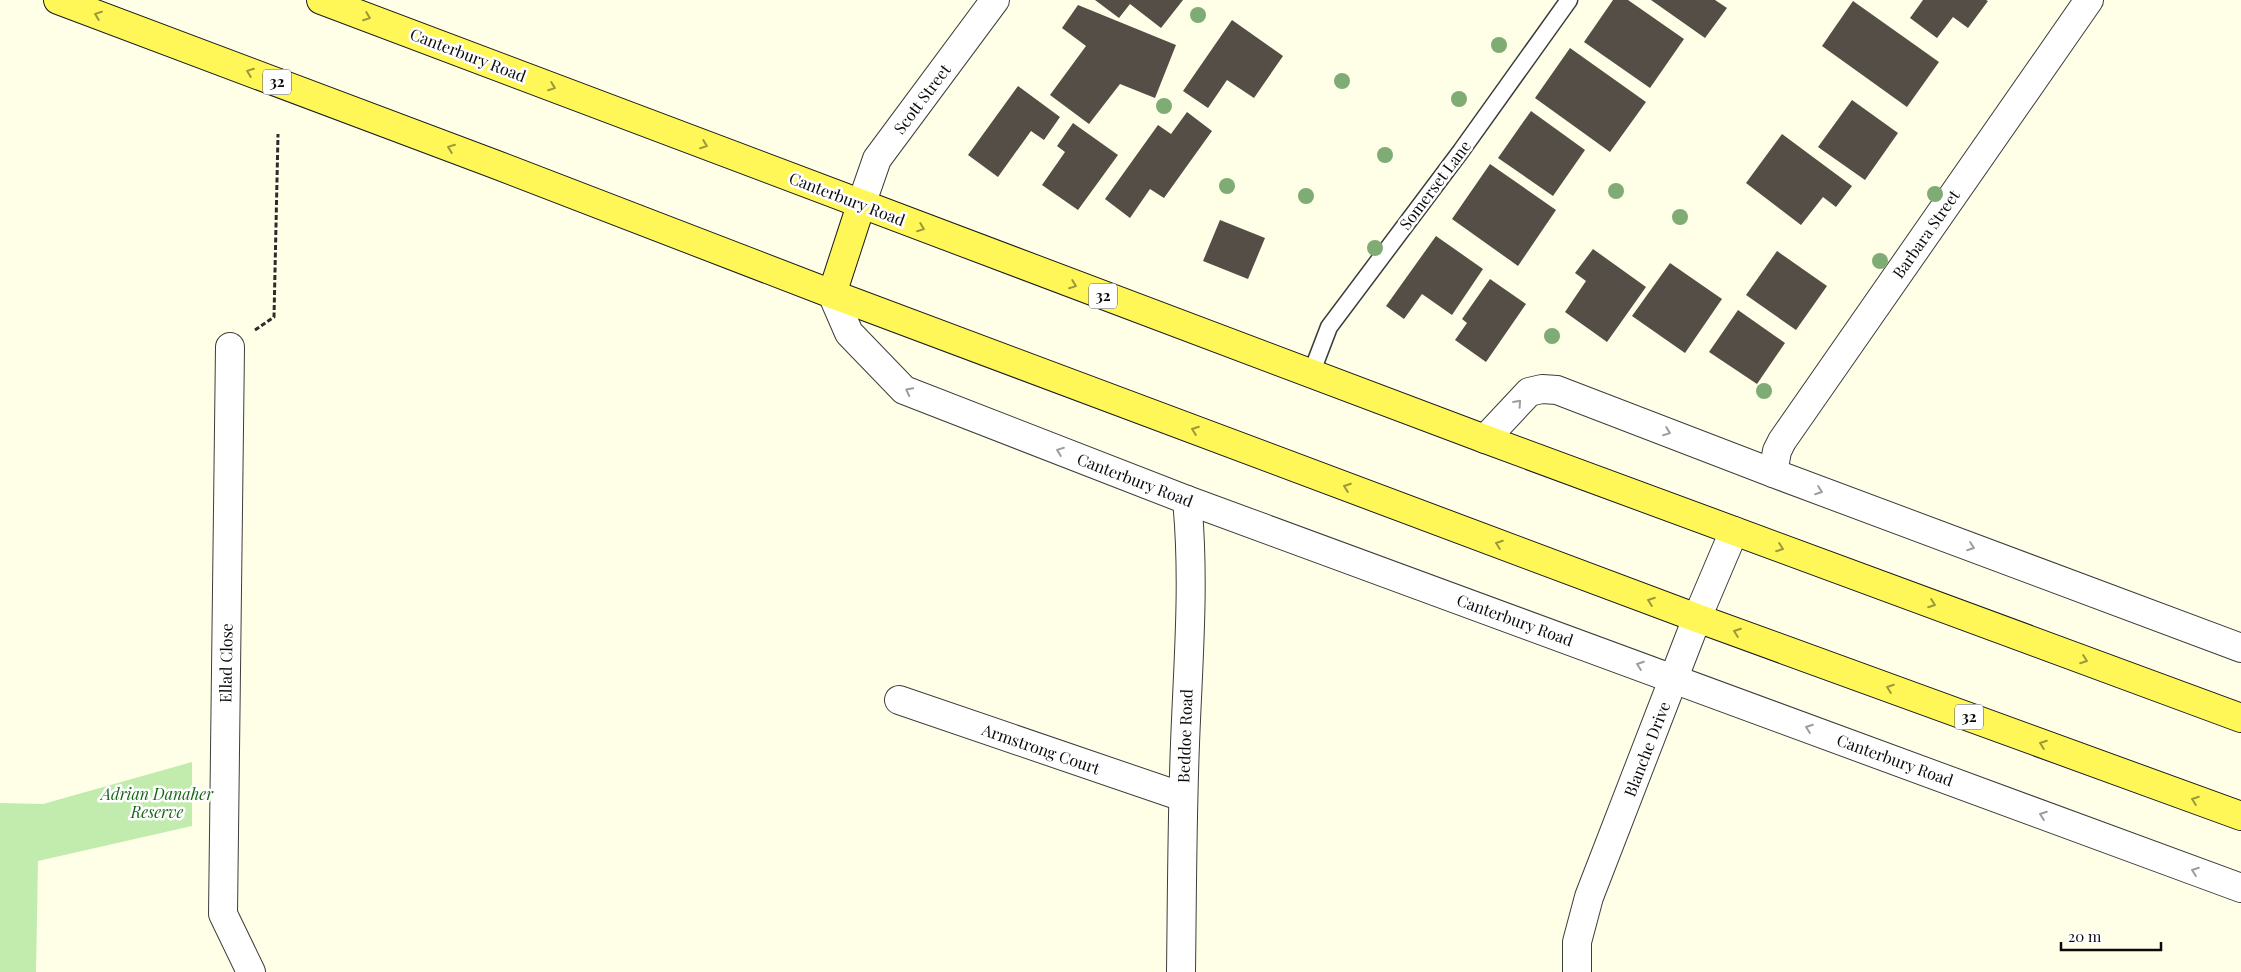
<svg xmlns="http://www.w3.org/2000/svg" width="2241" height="972" viewBox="0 0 2241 972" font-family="'Playfair Display',serif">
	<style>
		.green { fill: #c2ecae }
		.building { fill: #544e46 }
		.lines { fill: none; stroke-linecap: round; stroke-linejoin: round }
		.service-casing { stroke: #3d3d3d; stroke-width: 19 }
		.minor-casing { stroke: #3d3d3d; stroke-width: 30 }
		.primary-casing { stroke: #1b1b1b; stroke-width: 30 }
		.path { stroke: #2c2c2c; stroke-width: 3; stroke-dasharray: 5 2.5; stroke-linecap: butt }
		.service { stroke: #fff; stroke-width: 16 }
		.minor { stroke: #fff; stroke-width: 28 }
		.primary { stroke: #fff758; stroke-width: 28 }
		.tree { fill: #7fab74 }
		.oneway { stroke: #9d9839 }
		.oneway2 { stroke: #9d9d9d }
		.labels { text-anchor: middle; stroke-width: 5; stroke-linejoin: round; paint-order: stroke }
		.shield { fill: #fff; stroke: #545454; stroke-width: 1 }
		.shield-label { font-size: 15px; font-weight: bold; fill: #0a0a0a }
		.street-label { font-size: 16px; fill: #0a0a0a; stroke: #fff }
		.park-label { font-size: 16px; font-style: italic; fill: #176616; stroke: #fff }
	</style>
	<rect width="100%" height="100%" fill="#ffffe8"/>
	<path class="green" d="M192,762V826L38,861L36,972H0V803L43,804Z"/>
	<g class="building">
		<path d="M1095,0H1183L1161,28L1130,4L1119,18Z"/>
		<path d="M1613,0H1628L1684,39L1650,88L1584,42Z"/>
		<path d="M1651,0H1715L1727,8L1705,38Z"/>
		<path d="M1923,0H1986L1988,1L1968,28L1953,17L1937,38L1910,18Z"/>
		<path d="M1853,1L1939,62L1907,107L1822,46Z"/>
		<path d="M1078,5L1176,45L1155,98L1120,84L1089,124L1050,95L1086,46L1062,28Z"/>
		<path d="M1232,20L1283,56L1254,98L1227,80L1208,108L1183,91Z"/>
		<path d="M1570,48L1646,102L1610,152L1535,98Z"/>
		<path d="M1018,86L1060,117L1044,140L1031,131L998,177L968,155Z"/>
		<path d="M1852,100L1898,133L1865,180L1818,147Z"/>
		<path d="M1531,111L1585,150L1553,196L1498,158Z"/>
		<path d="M1187,112L1212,131L1164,198L1150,189L1130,218L1105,199L1158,125L1171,134Z"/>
		<path d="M1073,123L1118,155L1078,210L1042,185L1065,152L1057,146Z"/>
		<path d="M1782,134L1852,186L1836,207L1823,197L1801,225L1746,183Z"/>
		<path d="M1490,164L1556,210L1518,266L1452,219Z"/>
		<path d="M1220,220L1265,238L1248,279L1203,261Z"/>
		<path d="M1436,236L1483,269L1452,315L1422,294L1404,319L1386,306Z"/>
		<path d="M1593,249L1646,287L1607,342L1565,312L1586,281L1575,273Z"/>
		<path d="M1777,251L1827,286L1796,330L1746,295Z"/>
		<path d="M1670,263L1722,299L1685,353L1632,316Z"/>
		<path d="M1490,279L1526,304L1486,362L1455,340L1467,323L1462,319Z"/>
		<path d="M1738,310L1785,343L1757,384L1709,352Z"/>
	</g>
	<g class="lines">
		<g class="service-casing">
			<path id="service" d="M1311,374L1329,327L1461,151L1569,0"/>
		</g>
		<g class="minor-casing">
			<g id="minor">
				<path d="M861,205L877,159L995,0"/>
				<path d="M832,294L849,333L904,390L1187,500L2241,888"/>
				<path d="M230,347L223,914L251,972"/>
				<path d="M1485,439L1529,392L1542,389L1557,390L1773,473L2241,648"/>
				<path d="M1773,473L1777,451L1782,441L2089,0"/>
				<path d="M899,700L1183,797"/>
				<path d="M1181,972C1182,896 1182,820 1185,744C1188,663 1195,581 1187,500"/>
				<path d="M1577,972V942L1589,897L1697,618L1734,531"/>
			</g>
		</g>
		<g class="primary-casing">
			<g id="primary">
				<path d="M58,0L497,165L832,294L1697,618L2241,816"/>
				<path d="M321,0L1485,439L2241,718"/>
				<path d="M832,294L861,205"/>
			</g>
		</g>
		<path class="path" d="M255,330L274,317L278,134"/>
		<use href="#service" class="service"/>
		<use href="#minor" class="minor"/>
		<use href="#primary" class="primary"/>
	</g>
	<g class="tree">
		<circle cx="1198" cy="15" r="8"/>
		<circle cx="1499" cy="45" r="8"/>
		<circle cx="1342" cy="81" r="8"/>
		<circle cx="1459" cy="99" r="8"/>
		<circle cx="1164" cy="106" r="8"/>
		<circle cx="1385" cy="155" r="8"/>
		<circle cx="1227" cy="186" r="8"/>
		<circle cx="1616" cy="191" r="8"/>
		<circle cx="1935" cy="194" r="8"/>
		<circle cx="1306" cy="196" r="8"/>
		<circle cx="1680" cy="217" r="8"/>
		<circle cx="1375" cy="248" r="8"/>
		<circle cx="1880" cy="261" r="8"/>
		<circle cx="1552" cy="336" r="8"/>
		<circle cx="1764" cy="391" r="8"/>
	</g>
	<defs><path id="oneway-chevron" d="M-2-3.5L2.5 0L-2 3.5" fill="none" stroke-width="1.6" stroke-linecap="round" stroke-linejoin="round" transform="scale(1.25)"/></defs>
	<g class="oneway">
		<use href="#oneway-chevron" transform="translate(98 15) rotate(-159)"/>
		<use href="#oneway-chevron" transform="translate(367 17) rotate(21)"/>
		<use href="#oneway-chevron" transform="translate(250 72) rotate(-159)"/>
		<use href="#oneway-chevron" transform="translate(552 87) rotate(21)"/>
		<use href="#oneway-chevron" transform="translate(704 145) rotate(21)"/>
		<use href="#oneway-chevron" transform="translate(451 148) rotate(-159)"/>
		<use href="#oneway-chevron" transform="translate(921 228) rotate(21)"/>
		<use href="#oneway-chevron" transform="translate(1073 285) rotate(21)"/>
		<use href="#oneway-chevron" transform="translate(1195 430) rotate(-160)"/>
		<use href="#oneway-chevron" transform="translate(1347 487) rotate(-160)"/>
		<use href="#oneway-chevron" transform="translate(1499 544) rotate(-160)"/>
		<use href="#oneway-chevron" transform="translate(1780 548) rotate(20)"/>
		<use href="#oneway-chevron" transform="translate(1651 601) rotate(-160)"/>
		<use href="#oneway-chevron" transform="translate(1932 604) rotate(20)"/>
		<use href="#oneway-chevron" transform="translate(1737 632) rotate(-160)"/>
		<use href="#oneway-chevron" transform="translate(2084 660) rotate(20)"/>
		<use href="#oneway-chevron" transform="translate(1890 688) rotate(-160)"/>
		<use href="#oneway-chevron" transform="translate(2043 744) rotate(-160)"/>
		<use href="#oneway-chevron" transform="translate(2195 800) rotate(-160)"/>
	</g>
	<g class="oneway2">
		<use href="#oneway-chevron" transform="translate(909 391) rotate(-153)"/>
		<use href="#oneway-chevron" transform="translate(1518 403) rotate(-48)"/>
		<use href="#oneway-chevron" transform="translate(1667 432) rotate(21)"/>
		<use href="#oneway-chevron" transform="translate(1060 451) rotate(-159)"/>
		<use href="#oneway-chevron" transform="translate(1819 491) rotate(20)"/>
		<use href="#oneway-chevron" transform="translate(1971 547) rotate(20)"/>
		<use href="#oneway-chevron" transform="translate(1640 665) rotate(-160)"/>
		<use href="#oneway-chevron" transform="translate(1809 728) rotate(-160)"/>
		<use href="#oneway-chevron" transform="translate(2043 815) rotate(-160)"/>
		<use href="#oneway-chevron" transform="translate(2195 871) rotate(-160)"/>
	</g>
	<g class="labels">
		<g class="shield">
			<rect x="263" y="69.5" width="28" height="25" rx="4"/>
			<rect x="1089" y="283.5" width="28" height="25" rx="4"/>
			<rect x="1955" y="704.5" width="28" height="25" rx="4"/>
		</g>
		<g class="shield-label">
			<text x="277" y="87">32</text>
			<text x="1103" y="301">32</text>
			<text x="1969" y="722">32</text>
		</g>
		<g class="street-label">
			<text transform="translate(468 55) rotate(21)" y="6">Canterbury Road</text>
			<text transform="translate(922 99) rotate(-53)" y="6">Scott Street</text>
			<text transform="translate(1435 185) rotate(-53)" y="6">Somerset Lane</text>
			<text transform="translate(847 199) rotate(21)" y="6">Canterbury Road</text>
			<text transform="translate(1926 234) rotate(-55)" y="6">Barbara Street</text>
			<text transform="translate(1135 480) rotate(21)" y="6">Canterbury Road</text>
			<text transform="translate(1515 620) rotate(20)" y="6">Canterbury Road</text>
			<text transform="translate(226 663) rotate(-89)" y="6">Ellad Close</text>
			<text transform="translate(1185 736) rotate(-88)" y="6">Beddoe Road</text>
			<text transform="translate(1041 749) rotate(19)" y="6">Armstrong Court</text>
			<text transform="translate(1647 749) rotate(-69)" y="6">Blanche Drive</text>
			<text transform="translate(1895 760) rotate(20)" y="6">Canterbury Road</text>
		</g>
		<g class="park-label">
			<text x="157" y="800">Adrian Danaher<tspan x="157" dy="18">Reserve</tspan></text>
		</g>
	</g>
	<path d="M2061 942v8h100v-8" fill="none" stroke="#0a0a0a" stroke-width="2.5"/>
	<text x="2068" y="942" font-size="15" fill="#0a0a0a" stroke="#ffffff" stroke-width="4" paint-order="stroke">20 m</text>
</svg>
